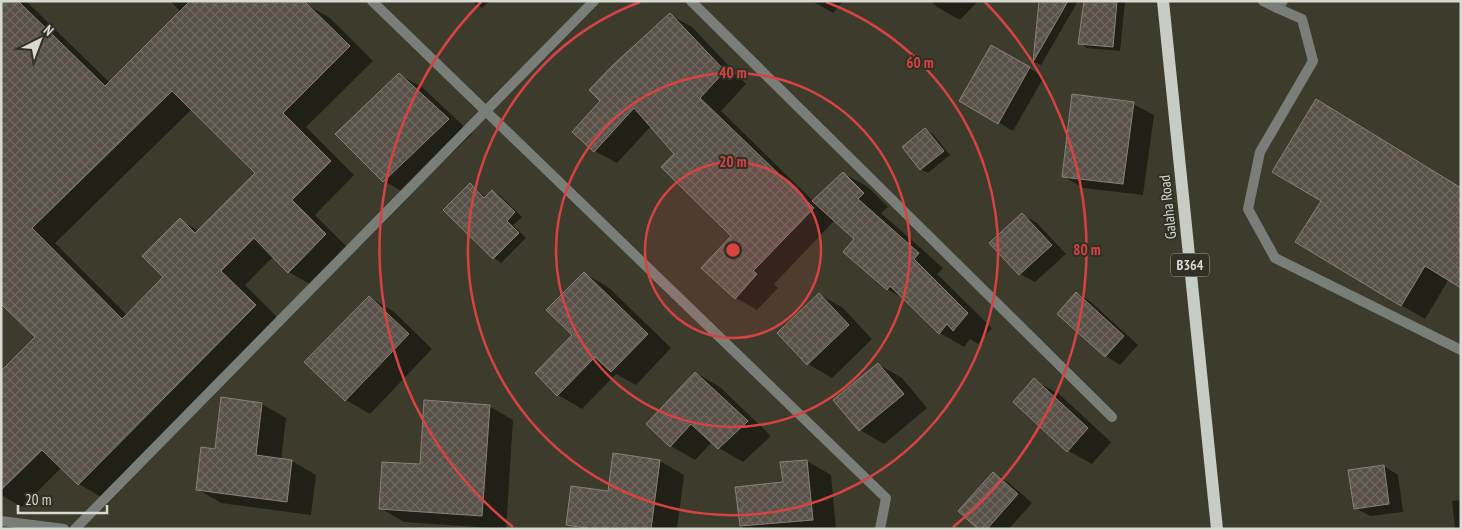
<svg xmlns="http://www.w3.org/2000/svg" width="1462" height="530" viewBox="0 0 1462 530" font-family="'PT Sans Narrow',sans-serif">
	<style>
		.built { fill: #3d3c2c }
		.shadow { fill: #0007; fill-rule: evenodd }
		.building { fill: url(#building-cross-hatch); stroke: #898178; fill-rule: evenodd }
		.lines { fill: none; stroke-linecap: round; stroke-linejoin: round }
		.lane { stroke: #7a7e79; stroke-width: 10 }
		.primary { stroke: #c6cdc4; stroke-width: 12 }
		.ring { fill: none; stroke: #d64342; stroke-width: 2.5 }
		.labels { text-anchor: middle; stroke-width: 4; stroke-linejoin: round; paint-order: stroke }
		.shield { fill: #303025; stroke: #a6a69f; stroke-width: 1 }
		.shield-label { font-size: 14px; font-weight: bold; fill: #d9d9d3 }
		.street-label { font-size: 15px; fill: #d9d9d3; stroke: #303025 }
		.centre { fill: #d64342; stroke: #303025; stroke-width: 2.5 }
		.ring-label { font-size: 15px; text-anchor: middle; font-weight: bold; fill: #d64342; stroke: #303025; stroke-width: 4; stroke-linejoin: round; paint-order: stroke }
	</style>
	<defs>
		<pattern id="building-cross-hatch" width="8" height="8" patternUnits="userSpaceOnUse" patternTransform="scale(1.25)"><rect width="8" height="8" fill="#595148"/><path d="M0 0l8 8M0 8l8-8" fill="none" stroke="#706962"/></pattern>
	</defs>
	<rect width="100%" height="100%" fill="#303025"/>
	<rect class="built" x="1" y="1" width="1460" height="528"/>
	<g class="shadow">
		<path d="M1,1H26L110,83L181,12L170,1H296L306,4L330,18L373,61L306,127L354,175L315,215L349,249L313,286L289,272L274,256L245,285L280,320L103,498L79,484L62,467L22,507L1,495V368L4,371L37,337ZM192,109L257,173L199,231L180,220L165,277L127,315L55,243Z"/>
		<path d="M470,1H490L482,8Z"/>
		<path d="M812,1H843L833,13Z"/>
		<path d="M931,1H978L960,20L937,7Z"/>
		<path d="M1040,1H1078L1041,65L1034,62Z"/>
		<path d="M1085,1H1125L1120,51L1087,48L1080,43Z"/>
		<path d="M670,15L692,27L746,84L721,111L813,201L843,173L868,187L888,207L881,213L943,268L937,274L992,328L978,344L970,339L964,347L940,333L906,300L887,289L856,239L835,220L774,284L778,288L757,310L736,298L732,236L675,154L651,126L617,163L595,151L602,101Z"/>
		<path d="M992,46L1044,77L1013,131L961,100Z"/>
		<path d="M399,74L423,88L472,134L408,195L384,181L337,134Z"/>
		<path d="M1133,104L1154,115L1143,195L1083,188L1063,176Z"/>
		<path d="M925,130L933,134L950,155L928,173L921,169Z"/>
		<path d="M470,185L477,189L486,198L492,191L500,195L522,217L513,225L526,238L501,263L494,258L445,210Z"/>
		<path d="M1322,200L1449,279L1425,319L1401,305Z"/>
		<path d="M1022,214L1037,223L1066,254L1035,282L1020,274Z"/>
		<path d="M584,273L608,287L671,348L636,385L616,374L582,409L558,395L537,373L574,335Z"/>
		<path d="M1077,293L1091,302L1138,345L1120,365L1106,356Z"/>
		<path d="M819,294L843,308L872,339L832,378L808,364Z"/>
		<path d="M369,297L393,311L432,349L370,414L346,400Z"/>
		<path d="M878,364L902,378L927,408L884,444L860,430Z"/>
		<path d="M696,373L720,387L771,436L743,462L719,448L712,442L695,460L671,446Z"/>
		<path d="M1034,380L1059,394L1111,442L1092,464L1067,450Z"/>
		<path d="M262,404L286,418L281,460L292,461L316,475L311,515L221,503L197,489L216,451Z"/>
		<path d="M489,406L513,420L506,529L404,522L380,508L421,466Z"/>
		<path d="M660,461L684,475L677,529H579L568,522L609,492Z"/>
		<path d="M807,461L831,475L836,529H746L741,526Z"/>
		<path d="M1384,466L1398,475L1403,512L1370,516L1355,508Z"/>
		<path d="M994,473L1008,482L1032,503L1009,529H980Z"/>
		<path d="M1461,500V529H1455L1452,501Z"/>
	</g>
	<g class="building">
		<path d="M1,1H18L105,86L190,1H304L350,46L283,113L331,161L292,200L326,234L288,273L254,238L221,271L256,305L78,485L42,450L1,490V371L35,337L1,304ZM172,91L255,173L195,233L180,218L142,256L163,277L122,319L32,228Z"/>
		<path d="M1039,1H1068L1033,62Z"/>
		<path d="M1084,1H1117L1113,47L1078,44Z"/>
		<path d="M670,13L725,71L700,98L814,208L753,271L757,274L735,299L701,268L731,236L661,167L674,154L634,108L594,152L572,132L600,101L589,90L613,65Z"/>
		<path d="M991,45L1030,67L998,124L959,101Z"/>
		<path d="M399,73L449,119L383,182L335,134Z"/>
		<path d="M1072,94L1134,102L1123,184L1062,177Z"/>
		<path d="M1316,99L1461,188V288L1425,266L1401,306L1295,242L1321,201L1272,172Z"/>
		<path d="M925,128L944,151L920,170L902,147Z"/>
		<path d="M843,172L864,193L858,199L919,253L914,259L968,313L953,331L947,324L939,334L890,286L887,290L843,252L854,239L812,201Z"/>
		<path d="M470,183L484,198L492,190L515,212L507,221L519,233L493,259L443,210Z"/>
		<path d="M1022,213L1052,245L1019,275L989,243Z"/>
		<path d="M584,272L648,334L611,372L595,357L557,396L535,373L572,335L546,310Z"/>
		<path d="M1076,292L1124,336L1105,357L1057,314Z"/>
		<path d="M819,293L849,325L807,365L777,333Z"/>
		<path d="M369,296L409,334L345,401L304,362Z"/>
		<path d="M878,363L904,394L859,431L833,400Z"/>
		<path d="M695,372L748,421L718,449L691,424L670,447L646,424Z"/>
		<path d="M1034,378L1088,428L1067,452L1013,402Z"/>
		<path d="M221,397L262,403L256,455L292,460L287,502L196,490L201,447L215,449Z"/>
		<path d="M424,400L490,405L482,516L379,509L382,462L420,464Z"/>
		<path d="M613,453L660,460L651,529H592L566,525L571,486L608,491Z"/>
		<path d="M807,460L813,520L740,526L735,487L783,482L780,462Z"/>
		<path d="M1384,465L1389,504L1354,509L1348,470Z"/>
		<path d="M993,472L1018,494L987,529H978L958,511Z"/>
	</g>
	<g class="lines">
		<g class="lane">
			<path d="M372,1L886,498L880,529"/>
			<path d="M691,1L1112,417"/>
			<path d="M1263,1L1277,8L1283,1"/>
			<path d="M1277,8L1302,19L1313,61L1260,152L1248,209L1275,258L1461,350"/>
			<path d="M1,521L64,529"/>
			<path d="M75,529L594,1"/>
		</g>
		<path class="primary" d="M1163,1L1217,529"/>
	</g>
	<circle cx="733" cy="250" r="88" fill="#d64342" fill-opacity=".12"/>
	<g class="ring">
		<circle cx="733" cy="250" r="88"/>
		<circle cx="733" cy="250" r="177"/>
		<path d="M826 2A265 265 0 1 1 640 2"/>
		<path d="M513 527A354 354 0 0 1 481 2M985 2A354 354 0 0 1 953 527"/>
	</g>
	<g class="labels">
		<rect class="shield" x="1171" y="253.5" width="38" height="23" rx="4"/>
		<g class="shield-label">
			<text x="1190" y="270">B364</text>
		</g>
		<g class="street-label">
			<text transform="translate(1168 207) rotate(-96)" y="5">Galaha Road</text>
		</g>
	</g>
	<circle cx="733" cy="250" r="8" class="centre"/>
	<g class="ring-label">
		<text x="920" y="68">60 m</text>
		<text x="733" y="78">40 m</text>
		<text x="733" y="167">20 m</text>
		<text x="1087" y="255">80 m</text>
	</g>
	<rect width="1462" height="530" fill="none" stroke="#d9d9d3" stroke-width="5"/>
	<g transform="translate(40 40) rotate(42)" stroke="#303025" stroke-width="4" paint-order="stroke">
	<path d="M0-4L9 19L0 12L-9 19Z" fill="#d9d9d3"/>
	<text y="-8" font-size="14" font-weight="bold" text-anchor="middle" fill="#d9d9d3">N</text>
	</g>
	<path d="M18 505v8h89v-8" fill="none" stroke="#d9d9d3" stroke-width="2.5"/>
	<text x="25" y="505" font-size="15" fill="#d9d9d3" stroke="#303025" stroke-width="4" paint-order="stroke">20 m</text>
</svg>
